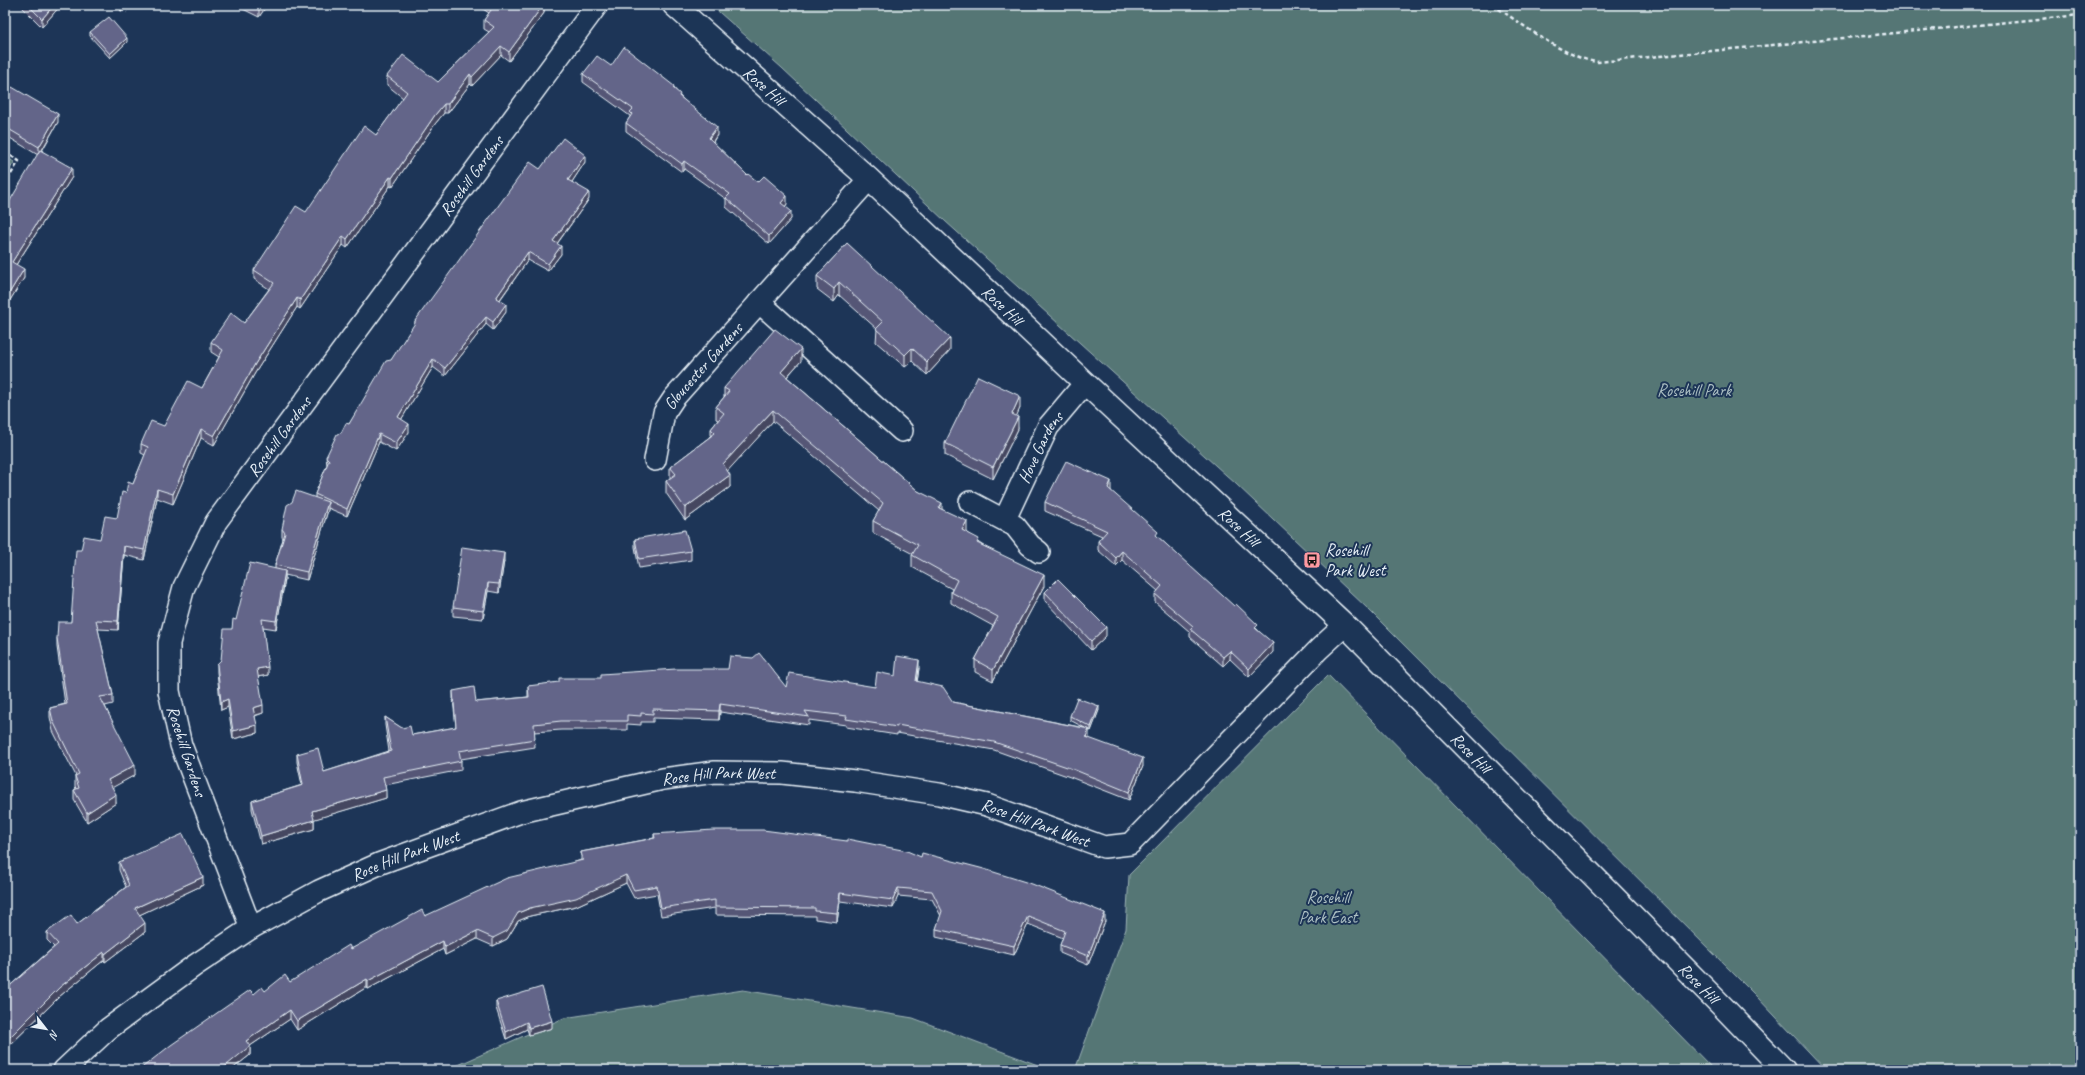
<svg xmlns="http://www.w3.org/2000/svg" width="2085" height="1075" viewBox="0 0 2085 1075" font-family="Caveat,sans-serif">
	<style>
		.green { fill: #557675; stroke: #9eb4b6 }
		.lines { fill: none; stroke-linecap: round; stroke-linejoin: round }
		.street-casing { stroke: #e8f1f8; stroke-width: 24 }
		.secondary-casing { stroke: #e8f1f8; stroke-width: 25 }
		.path { stroke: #e8f1f8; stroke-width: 2.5; stroke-dasharray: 4 3; stroke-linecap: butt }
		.street { stroke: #1d3557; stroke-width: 21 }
		.secondary { stroke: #1d3557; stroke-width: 22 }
		.wall { fill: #555776; stroke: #e8f1f8 }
		.shaded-wall { fill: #454760; stroke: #e8f1f8 }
		.building { fill: #636589; stroke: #e8f1f8 }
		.labels { text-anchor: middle; stroke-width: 4; stroke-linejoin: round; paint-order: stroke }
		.street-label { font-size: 17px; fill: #e8f1f8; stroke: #1d3557 }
		.park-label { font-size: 17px; fill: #adc0c4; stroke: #1d3557 }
		.poi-label { font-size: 17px; fill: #e8f1f8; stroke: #1d3557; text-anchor: start }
	</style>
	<rect width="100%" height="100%" fill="#1d3557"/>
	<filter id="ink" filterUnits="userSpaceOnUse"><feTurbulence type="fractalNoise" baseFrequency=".025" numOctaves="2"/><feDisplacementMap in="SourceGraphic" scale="8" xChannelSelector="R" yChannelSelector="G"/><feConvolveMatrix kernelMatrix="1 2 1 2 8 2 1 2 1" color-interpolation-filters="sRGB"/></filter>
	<g filter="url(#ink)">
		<g class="green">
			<path d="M711,5H2080V1070H1826L1758,998L1367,608L1236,484L945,221L782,68Z"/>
			<path d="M5,156L14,162L5,178Z"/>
			<path d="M1328,675L1714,1070H1075L1126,929L1129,875Z"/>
			<path d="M743,990L913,1018L1051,1070H447L564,1018Z"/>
		</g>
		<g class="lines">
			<g class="street-casing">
				<g id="street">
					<path d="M759,302L902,431"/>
					<path id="s1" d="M655,460L664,413L674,398L869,179"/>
					<path d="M970,502L1015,526L1030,545L1039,552"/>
					<path id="s2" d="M1005,519L1048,427L1085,383"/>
					<path id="s3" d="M251,928L181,745L169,691V643L184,587L216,522L597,5"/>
					<path id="s4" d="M64,1070L108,1029L194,966L251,928L319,891L381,863L521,812L663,779L715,772L782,773L855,781L939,794L987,805L1104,847L1130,844L1319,649L1345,625"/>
				</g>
			</g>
			<g class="secondary-casing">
				<g id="secondary">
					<path id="s5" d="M674,5L869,179L1085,383L1345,625L1723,1007L1784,1070"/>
				</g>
			</g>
			<g class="path">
				<path d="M107,5L127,12"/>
				<path d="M1493,5C1521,23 1566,59 1598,62L2080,15"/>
				<path d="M5,152L19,161L5,184"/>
			</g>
			<use href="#street" class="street"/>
			<use href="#secondary" class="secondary"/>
		</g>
		<g class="wall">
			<path d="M20,5H60V6L42,27Z"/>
			<path d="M235,5H267L259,17Z"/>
			<path d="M477,5H544V13L509,61L501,55L472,86L470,84L448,113H444L435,124L392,187L390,186L347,248L343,245L300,309L297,307L255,373L214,445L201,438L173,504L157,498L144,560L124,555L118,630L98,629L113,695V704L105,706L135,775L112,787L116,803L87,822L74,800V790L76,789L75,786V776H76L53,731L50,717V708L65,704L57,647V638L71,622L81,550L100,539L117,518L126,493L133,484L145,455L141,453V444L164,426L202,388L219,357L211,352V342L244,323L269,289L254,279V270L376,135L403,98L387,85V76L438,82L489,32L484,29V20L489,13Z"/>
			<path d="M90,32L127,42L110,58L90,36Z"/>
			<path d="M611,66L674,88L680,96L717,135L713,142L747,175L758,182L787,204L785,207L791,219L769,244L726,207V199L684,169L682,172L626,131V123L630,117V116L583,82V74Z"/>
			<path d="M5,92L58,122L42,151L72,177L16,265L24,278L5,308L38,155L5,135Z"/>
			<path d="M585,162L572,182L589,199L557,244L561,254L548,271L528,260L500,300L506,312L493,330L486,324L445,376L433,367L401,420L409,432L396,451L379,442L347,516L328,508V510L307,580L285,575V579L276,629L263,627L268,675L258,677L263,713L255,716L257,733L233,739L228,707L221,710L217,672V664L221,660L232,629L236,620L275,569V565L283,539L282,537V529L315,498V494L327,465L326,457L341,433L349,424L415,324V321L540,169Z"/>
			<path d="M847,243L950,350L927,375L912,361L905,367L876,342L877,329L839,295L834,302L817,289V276Z"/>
			<path d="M801,361L787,377L918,491L942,509L979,543L1044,586L993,681L975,672V660L993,626L951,603V592L952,589L912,567V555L913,554L873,533V521L879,511L773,421L727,471L730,487L685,520L666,493V481L670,478V467L711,436V429L718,420L716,419V407L724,397V388Z"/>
			<path d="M1020,408L1016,416L1018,429L993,479L945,455V443Z"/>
			<path d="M1111,490V491L1158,537L1258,630L1273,652L1249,677L1230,659L1223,666L1190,637V632L1155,602V594L1158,591L1122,560L1116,566L1098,550V541L1102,536L1045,511V502Z"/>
			<path d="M635,539L691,551V560L639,568L635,547Z"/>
			<path d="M504,561L499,593L488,591L483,619L453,616V607Z"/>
			<path d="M1045,592L1106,636L1091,650L1045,601Z"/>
			<path d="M919,668L917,682L953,702L1085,728L1070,720V716L1099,710L1091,731L1089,730L1088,738L1143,766L1129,800L1070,777L994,750L897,733V735L846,727V725L809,720V725L720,712L719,720L653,718V722H641V725L627,724V730H561L534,732L535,747L461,759V770L385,785L386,798L314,819V829L261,844L252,809V801L302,785L297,762V754L324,772L389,751L385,725V717L412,735L456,727L453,699V691L476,702L528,697V686L875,687L895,676Z"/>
			<path d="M654,834L921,857L1105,921L1088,965L1060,953V945L1063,938L1028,924L1014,955L936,937V929L941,916L932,899L898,896L893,908L840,901L837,922L815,919V916L715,915V908L661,916L657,894L634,898L626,883L576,906L530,916L518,921L507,939L493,946L477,939L445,955L443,949L368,989L367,987L297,1030L290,1019L250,1046V1055L231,1070L254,994L265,991L290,982L351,949L425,916L581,860V852L654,838Z"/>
			<path d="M119,862L203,885L139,915L145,932L105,962L104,960L60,996L9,1046L5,1041V990L54,947L47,940V932L77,924L126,887L119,870Z"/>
			<path d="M496,1001L552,1028L529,1035L527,1029L506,1039L496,1008Z"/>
		</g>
		<g class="shaded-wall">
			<path d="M54,5H60V6L42,27V19Z"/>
			<path d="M259,5H267L259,17Z"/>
			<path d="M543,5H544V13L509,61V52Z"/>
			<path d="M127,38V42L110,58V54Z"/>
			<path d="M501,46V55L472,86V77Z"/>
			<path d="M470,74V84L448,113V104Z"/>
			<path d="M444,104V113L435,124L392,187V178L435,115Z"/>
			<path d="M58,114V122L39,155V147Z"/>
			<path d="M717,127V135L709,147V138Z"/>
			<path d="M585,155V162L568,188V180Z"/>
			<path d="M684,161V169L682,172V164Z"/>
			<path d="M72,168V177L12,271V262Z"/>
			<path d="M390,177V186L347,248V239Z"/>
			<path d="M589,192V199L553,249V241Z"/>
			<path d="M787,196V204L781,212V203Z"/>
			<path d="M791,211V219L769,244V236Z"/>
			<path d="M343,236V245L300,309V300Z"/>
			<path d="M561,246V254L548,271V264Z"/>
			<path d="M528,252V260L496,305V298Z"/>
			<path d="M24,269V278L5,308V300Z"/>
			<path d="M839,282V295L834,302V289Z"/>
			<path d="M297,298V307L255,373L214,445V436L255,364Z"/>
			<path d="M506,304V312L493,330V322Z"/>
			<path d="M486,317V324L445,376V368Z"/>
			<path d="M950,338V350L927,375V362Z"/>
			<path d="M912,348V361L905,367V355Z"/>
			<path d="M801,349V361L781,383V372Z"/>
			<path d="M433,359V367L398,425V417Z"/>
			<path d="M1020,396V408L1012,427V414Z"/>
			<path d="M773,410V421L723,476V464Z"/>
			<path d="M1018,417V429L993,479V467Z"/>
			<path d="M409,424V432L396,451V443Z"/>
			<path d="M201,429V438L173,504V494Z"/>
			<path d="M379,434V442L347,516V509Z"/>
			<path d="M730,475V487L685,520V508Z"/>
			<path d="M1111,481V490L1108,496V488Z"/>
			<path d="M157,489V498L144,560V550Z"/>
			<path d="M328,502V510L307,580V572Z"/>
			<path d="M942,503V515L939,508Z"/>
			<path d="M967,521V533L962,530Z"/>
			<path d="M124,546V555L118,630V621Z"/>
			<path d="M1122,551V560L1116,566V558Z"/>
			<path d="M504,553V561L499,593V584Z"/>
			<path d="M285,571V579L276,629V621Z"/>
			<path d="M1044,575V586L993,681V670Z"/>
			<path d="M488,583V591L483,619V611Z"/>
			<path d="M1106,627V636L1091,650V641Z"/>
			<path d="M1273,643V652L1249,677V669Z"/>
			<path d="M1230,651V659L1223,666V657Z"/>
			<path d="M919,660V668L916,690V681Z"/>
			<path d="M268,667V675L257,677V669Z"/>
			<path d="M228,699V707L221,710V702Z"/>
			<path d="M720,704V712L719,720V711Z"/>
			<path d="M263,705V713L253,716V708Z"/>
			<path d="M1099,706V710L1091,731V727Z"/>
			<path d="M257,725V733L233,739V731Z"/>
			<path d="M1089,729V737L1086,746V737Z"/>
			<path d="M1143,758V766L1129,800V792Z"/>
			<path d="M135,765V775L108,790V780Z"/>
			<path d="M386,790V798L312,820V811Z"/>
			<path d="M116,794V803L87,822V813Z"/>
			<path d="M314,820V829L261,844V836Z"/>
			<path d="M626,875V883L576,906L530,916L518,921L507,939L493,946V938L518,913L530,908Z"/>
			<path d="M203,877V885L135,917V908Z"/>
			<path d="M898,888V896L893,908V900Z"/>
			<path d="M840,893V901L837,922V913Z"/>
			<path d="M1105,913V921L1088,965V956Z"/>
			<path d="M1028,916V924L1014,955V946Z"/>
			<path d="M145,923V932L105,962V954Z"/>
			<path d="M477,931V939L445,955V947Z"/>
			<path d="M443,941V949L368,989V981Z"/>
			<path d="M104,952V960L60,996L9,1046V1038L60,987Z"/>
			<path d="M367,979V987L297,1030V1021Z"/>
			<path d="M290,1010V1019L250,1046V1055L231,1070H221L246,1041Z"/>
			<path d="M552,1021V1028L529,1035V1028Z"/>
			<path d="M527,1022V1029L506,1039V1032Z"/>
		</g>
		<g class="building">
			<path d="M28,5H54L42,19Z"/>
			<path d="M490,5H543L509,52L501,46L472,77L470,74L448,104H444L435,115L392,178L390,177L347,239L343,236L300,300L297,298L255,364L214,436L201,429L173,494L157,489L144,550L124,546L118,621L96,620L113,695L100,697L135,765L108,780L116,794L87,813L74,790L79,788L75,776L79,774L53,721L50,708L67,704L57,638L58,622H71L76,550H81L84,536L100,539L105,516L117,518L122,492L126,493L128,482L133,484L148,447L141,444L151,421L164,426L188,381L202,388L223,350L211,342L231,313L244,323L274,283L254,270L296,206L306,212L364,126L376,135L407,92L387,76L403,55L438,82L494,27L484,20L493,7Z"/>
			<path d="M109,17L127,38L110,54L90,32Z"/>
			<path d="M624,47L674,86L673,88L680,94L679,96L717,127L709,138L747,175L748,174L758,182L764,176L787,196L781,203L791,211L769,236L726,198L730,194L684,161L682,164L626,123L632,114L630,112L633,109L583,74L597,56L611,66Z"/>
			<path d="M12,87L58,114L39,147L5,127V92Z"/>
			<path d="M563,138L585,155L568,180L589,192L553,241L561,246L548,264L528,252L496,298L506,304L493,322L486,317L445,368L433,359L398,417L409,424L396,443L379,434L347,509L315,494L329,460L326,457L337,434L341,433L346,423L349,424L386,361L391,360L415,323V321L530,162L540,169Z"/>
			<path d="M40,150L72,168L12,262L24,269L5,300V209Z"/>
			<path d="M847,243L950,338L927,362L912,348L905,355L876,329L883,322L839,282L834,289L817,276Z"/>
			<path d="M775,329L801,349L781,372L918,491L942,503L939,508L967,521L962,530L979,539L977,543L1044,575L993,670L975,660L998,617L951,592L957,580L912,555L918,545L873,521L883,503L773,410L723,464L730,475L685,508L666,481L676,474L670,467L715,433L711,429L724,413L716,407L729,391L724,388Z"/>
			<path d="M978,376L1020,396L1012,414L1018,417L993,467L945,443Z"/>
			<path d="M1066,461L1111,481L1108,488L1158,532L1156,535L1234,606L1236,604L1258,625L1255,628L1273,643L1249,669L1230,651L1223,657L1190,629L1193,626L1155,594L1162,586L1122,551L1116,558L1098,541L1107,531L1045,502Z"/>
			<path d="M296,491L328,502L307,572L275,565L285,533L282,529L287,505L292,502Z"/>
			<path d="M685,530L691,551L639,559L635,539Z"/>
			<path d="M462,547L504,553L499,584L488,583L483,611L453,607Z"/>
			<path d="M250,563L285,571L276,621L262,619L268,667L257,669L263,705L253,708L257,725L233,731L228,699L221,702L217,664L221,660L224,629H232L233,619L236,620Z"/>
			<path d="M1058,579L1106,627L1091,641L1045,592Z"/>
			<path d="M759,653L786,687L789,673L875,687L877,672L895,676L897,656L919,660L916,681L943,687L953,702L1089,729L1086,737L1143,758L1129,792L1070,768L994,742L897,725V727L846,719L847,716L805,711L809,717L720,704L719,711L653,709V714L641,713V716L627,715V721H561L534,724L535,739L459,751L461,761L383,777L386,790L312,811L314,820L261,836L252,801L303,785L297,754L318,748L324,772L391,751L385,717L402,728L410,726L412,735L456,727L453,691L474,687L476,702L529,697L528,686L559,682V678H601V674L676,669H728L730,656L753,658Z"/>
			<path d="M1077,698L1099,706L1091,727L1070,716Z"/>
			<path d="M713,830H763L847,841V839L907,851L921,857L922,853L984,869L1032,884L1105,913L1088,956L1060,945L1065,931L1028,916L1014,946L936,929L942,911L932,891L898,888L893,900L840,893L837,913L815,911V908L715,907V900L661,908L657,886L634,890L626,875L576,898L530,908L518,913L507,931L493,938L477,931L445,947L443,941L368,981L367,979L297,1021L290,1010L246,1041L250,1046L221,1070H139L171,1045L250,990L254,994L262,987L265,991L285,975L290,982L349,945L351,949L422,910L425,916L507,878L583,860L581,852L655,838L654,834Z"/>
			<path d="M183,834L203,877L135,908L145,923L105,954L104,952L60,987L9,1038L5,1033V990L58,944L47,932L71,915L77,924L129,885L119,862Z"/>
			<path d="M542,987L552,1021L529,1028L527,1022L506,1032L496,1001Z"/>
		</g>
	</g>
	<defs>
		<g id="bus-square" transform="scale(0.9)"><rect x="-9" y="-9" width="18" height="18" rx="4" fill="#ff9aa2" stroke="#1d3557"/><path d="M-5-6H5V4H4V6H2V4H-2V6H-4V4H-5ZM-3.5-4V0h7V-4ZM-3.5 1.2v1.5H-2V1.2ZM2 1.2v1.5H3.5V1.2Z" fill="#111"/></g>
	</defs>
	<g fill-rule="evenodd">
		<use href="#bus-square" x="1312" y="560"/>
	</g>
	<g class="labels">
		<g class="street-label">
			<text dy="6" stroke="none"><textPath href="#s5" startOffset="121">Rose Hill</textPath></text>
			<text dy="6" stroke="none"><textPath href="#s3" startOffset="860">Rosehill Gardens</textPath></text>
			<text dy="6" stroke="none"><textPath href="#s5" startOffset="445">Rose Hill</textPath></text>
			<text dy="6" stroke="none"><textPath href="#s1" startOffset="109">Gloucester Gardens</textPath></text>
			<text dy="6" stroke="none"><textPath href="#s3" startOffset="536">Rosehill Gardens</textPath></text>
			<text dy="6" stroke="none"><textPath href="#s2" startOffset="80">Hove Gardens</textPath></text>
			<text dy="6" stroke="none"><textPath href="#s5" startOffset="769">Rose Hill</textPath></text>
			<text transform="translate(187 751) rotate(72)" y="6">Rosehill Gardens</text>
			<text dy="6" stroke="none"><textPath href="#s5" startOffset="1093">Rose Hill</textPath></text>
			<text dy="6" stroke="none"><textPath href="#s4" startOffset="731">Rose Hill Park West</textPath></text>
			<text dy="6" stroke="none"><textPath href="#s4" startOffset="1054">Rose Hill Park West</textPath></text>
			<text dy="6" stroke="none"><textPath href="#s4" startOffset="406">Rose Hill Park West</textPath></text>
			<text dy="6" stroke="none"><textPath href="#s5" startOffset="1417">Rose Hill</textPath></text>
		</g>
		<g class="park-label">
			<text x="1694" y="396">Rosehill Park</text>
			<text x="1328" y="903">Rosehill<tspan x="1328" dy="20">Park East</tspan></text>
		</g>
		<g class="poi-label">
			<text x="1325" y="556">Rosehill<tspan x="1325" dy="20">Park West</tspan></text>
		</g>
	</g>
	<rect width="2085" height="1075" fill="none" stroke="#1d3557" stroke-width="20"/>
	<rect x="10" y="10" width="2065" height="1055" fill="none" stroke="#e8f1f8" stroke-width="1.5" filter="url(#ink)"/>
	<g transform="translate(46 1029) rotate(121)" stroke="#1d3557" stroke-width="3" paint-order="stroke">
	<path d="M0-3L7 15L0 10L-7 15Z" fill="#e8f1f8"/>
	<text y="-6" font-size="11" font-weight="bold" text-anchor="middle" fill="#e8f1f8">N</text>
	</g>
</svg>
